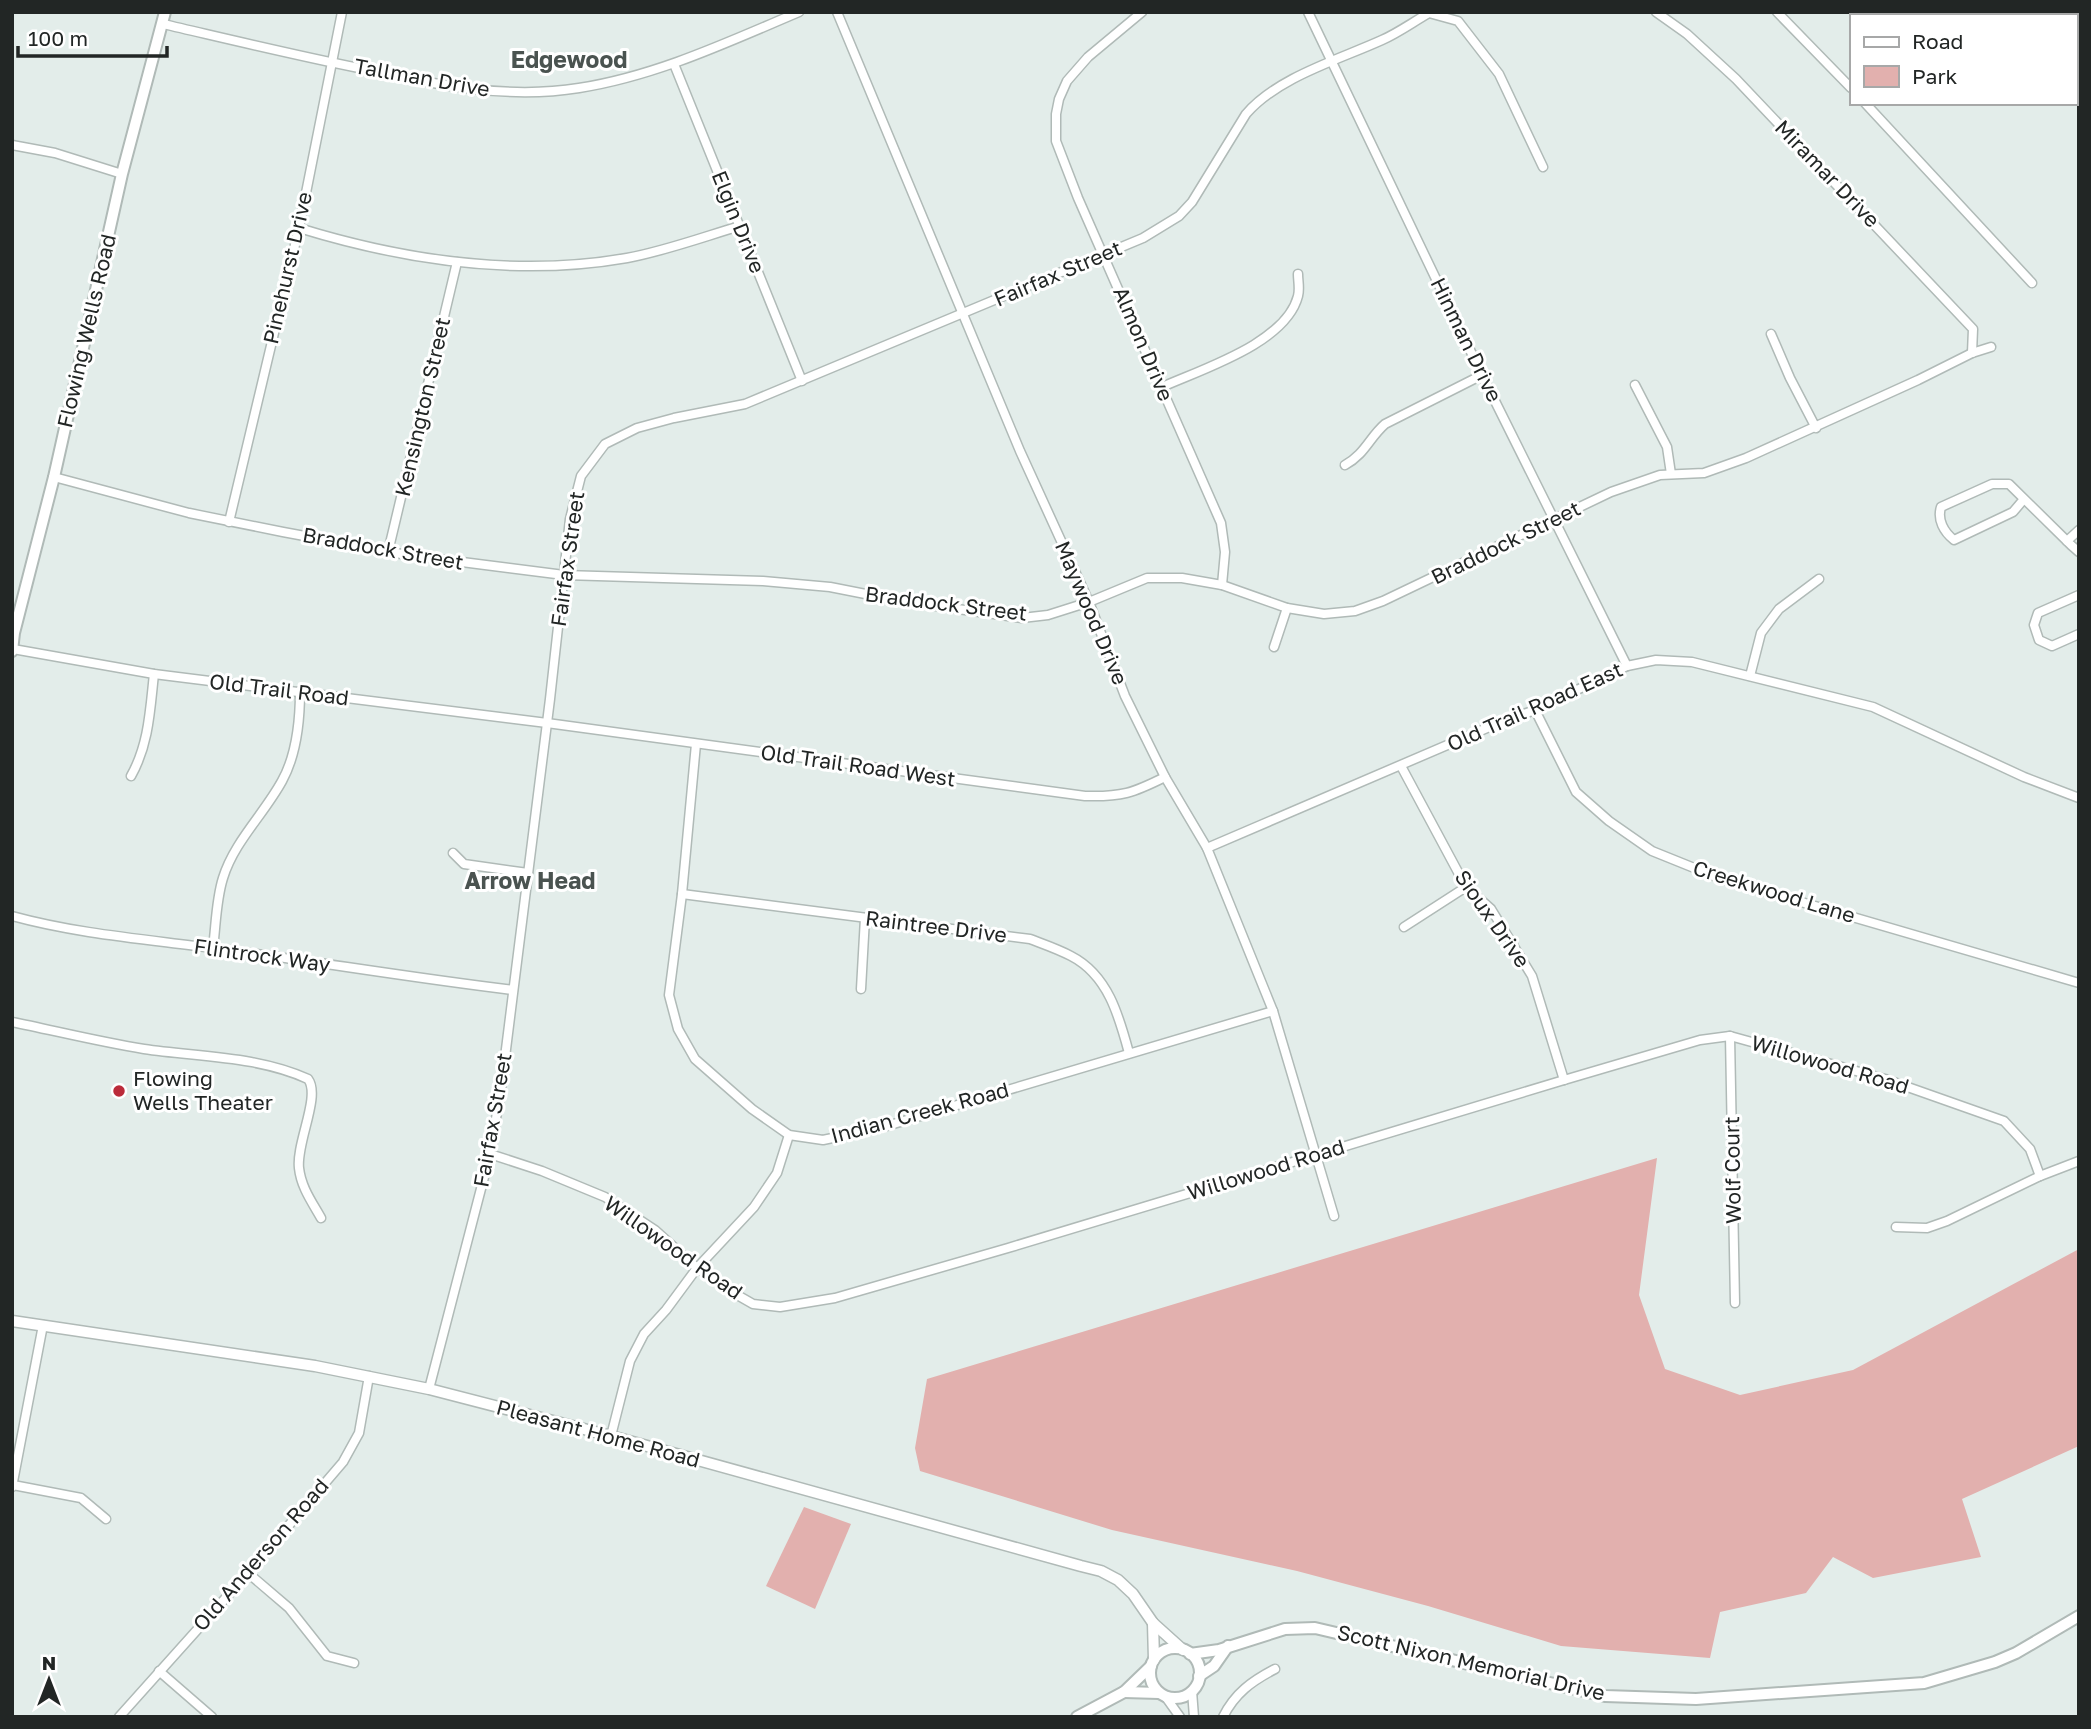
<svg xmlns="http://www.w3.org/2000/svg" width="2091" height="1729" viewBox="0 0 2091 1729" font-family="'Golos Text',sans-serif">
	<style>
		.green { fill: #e2b0ae }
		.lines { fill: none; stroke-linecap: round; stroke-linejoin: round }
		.minor-casing { stroke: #b0bab7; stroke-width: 11 }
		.tertiary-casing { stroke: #b0bab7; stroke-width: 13 }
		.secondary-casing { stroke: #b0bab7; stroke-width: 14 }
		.minor { stroke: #fff; stroke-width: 8 }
		.tertiary { stroke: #fff; stroke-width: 10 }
		.secondary { stroke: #fff; stroke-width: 10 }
		.poi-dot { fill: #bb2b3a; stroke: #fff; stroke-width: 2.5 }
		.labels { text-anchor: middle; stroke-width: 6; stroke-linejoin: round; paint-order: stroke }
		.street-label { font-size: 21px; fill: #222625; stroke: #fff }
		.poi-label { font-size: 21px; fill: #222625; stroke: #fff; text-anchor: start }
		.neighbourhood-label { font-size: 23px; font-weight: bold; fill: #4a5350; stroke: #fff }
	</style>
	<rect width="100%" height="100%" fill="#e3edea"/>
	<g class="green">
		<path d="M1657,1158L1639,1295L1665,1369L1740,1395L1853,1370L2079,1249V1446L1962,1499L1981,1557L1873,1578L1833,1557L1806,1593L1720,1612L1710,1658L1561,1646L1428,1606L1297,1571L1112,1530L920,1471L915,1448L927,1379Z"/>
		<path d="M804,1507L851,1524L815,1609L766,1586Z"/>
	</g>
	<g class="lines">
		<g class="minor-casing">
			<g id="minor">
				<path d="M837,12L1020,451L1089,602L1125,696L1165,777L1207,848L1273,1011L1334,1216"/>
				<path d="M1142,12L1088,57L1067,81L1059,99L1056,114V141L1078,198L1221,523L1225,552L1222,585"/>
				<path d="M1308,12L1482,375L1627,666"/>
				<path d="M1656,12L1687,34L1736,79L1973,329L1972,353"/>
				<path d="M1777,12L1851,88"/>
				<path d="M163,24C228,39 294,55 359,68C432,84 505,100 579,88C656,76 728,42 799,12"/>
				<path d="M674,64L802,381"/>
				<path d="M1865,103L2032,283"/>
				<path d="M12,145L55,153L122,174"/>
				<path d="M299,228C403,260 518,277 627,258C665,251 703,237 740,226"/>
				<path d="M1771,334L1790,378L1816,428"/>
				<path d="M1635,385L1667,447L1671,474"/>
				<path d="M1162,387C1202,369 1286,343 1298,296C1300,289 1298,281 1298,274"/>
				<path d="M1345,465C1365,454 1369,438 1385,424L1482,375"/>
				<path d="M54,477L189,513L283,532L407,555L564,575L763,581L830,587L901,601L1022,618L1048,615L1089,602L1147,578H1182L1222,585L1287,608L1324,614L1355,611L1383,601L1611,492L1660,475L1704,473L1746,458L1918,380L1972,353L1991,347"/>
				<path d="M2024,499L2013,512L1954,540C1944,532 1937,520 1941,507L1992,484H2009L2071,545L2079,552"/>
				<path d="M229,522L299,228L342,12"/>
				<path d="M2067,541L2079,530"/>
				<path d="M388,552L457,262"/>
				<path d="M2079,595L2038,613L2034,625L2039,640L2052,646L2079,634"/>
				<path d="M1274,647L1287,608"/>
				<path d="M13,649L154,674L547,723L1085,796C1122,797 1133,793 1165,777"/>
				<path d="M1750,676L1761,633L1779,609L1819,579"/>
				<path d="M1535,710L1576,792L1609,821L1652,851L1719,878L2079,983"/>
				<path d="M696,744L682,894L669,995L678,1029L695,1059L752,1109L789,1135L823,1140L880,1128L1273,1011"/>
				<path d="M1401,766L1466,887L1491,909L1532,976L1564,1080"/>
				<path d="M131,776C149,744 150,710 154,674"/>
				<path d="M1207,848L1501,722L1535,710L1627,666L1656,660L1692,662L1873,707L2024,777L2079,798"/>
				<path d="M453,853L464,864L528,873"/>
				<path d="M682,894L1030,939C1043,944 1058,949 1071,956C1108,975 1119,1016 1129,1053"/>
				<path d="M12,916C78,934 144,939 212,948C313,961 412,978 513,990"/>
				<path d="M1404,927L1466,887"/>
				<path d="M213,948C216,925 216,900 223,878C234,842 264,814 282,781C297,754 300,721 300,691"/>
				<path d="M861,989L865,918"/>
				<path d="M12,1022C56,1031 100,1042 144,1049C198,1057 258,1056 308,1079C321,1096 296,1143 299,1168C301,1187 312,1202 321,1218"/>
				<path d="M1730,1036L1735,1303"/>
				<path d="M490,1154L542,1171L605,1197L655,1230L697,1268L739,1296L753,1304L780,1307L835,1298L1008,1248L1564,1080L1700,1040L1730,1036L1885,1079L2004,1121L2030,1149L2040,1176"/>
				<path d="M1896,1227L1927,1228L1947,1221L2040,1176L2079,1161"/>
				<path d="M429,1389L490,1154L501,1089L550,699L570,519L581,476L605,444L637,428L674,418L745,404L1143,238L1179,216L1192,202L1246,114C1278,77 1338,60 1382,40C1398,33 1413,22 1429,13L1458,21L1499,74L1543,167"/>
				<path d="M611,1436L630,1361L644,1334L666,1310L697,1268L754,1207L777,1173L789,1135"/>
				<path d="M13,1485L81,1498L106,1519"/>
				<path d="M12,1487L43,1325"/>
				<path d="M248,1573L289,1608L327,1656L354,1663"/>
				<path d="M159,1671L212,1717"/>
				<path d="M1192,1691L1194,1717"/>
				<path d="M1165,1696L1180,1717"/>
				<path d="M119,1717L248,1573L343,1462L359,1433L369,1376"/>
				<path d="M1223,1717C1235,1693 1252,1681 1275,1669"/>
			</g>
		</g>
		<g class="tertiary-casing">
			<g id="tertiary">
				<path d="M12,1321L315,1366L429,1389L611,1436L1081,1566L1101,1571L1118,1580L1133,1594L1153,1623L1183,1650"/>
				<path d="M1153,1623L1154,1660"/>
			</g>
		</g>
		<g class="secondary-casing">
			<g id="secondary">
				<path d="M12,651L14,633L54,477L122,174L165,12"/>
				<circle cx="1175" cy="1673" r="25"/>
				<path d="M1190,1654L1219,1650L1285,1629L1315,1628L1605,1696L1696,1699L1924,1683L1995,1662L2016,1653L2079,1616"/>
				<path d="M1199,1676L1214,1666L1228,1646"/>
				<path d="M1124,1692L1159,1693"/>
				<path d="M1077,1717L1124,1692L1151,1666"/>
			</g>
		</g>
		<use href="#minor" class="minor"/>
		<use href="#tertiary" class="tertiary"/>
		<use href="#secondary" class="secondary"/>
	</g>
	<circle class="poi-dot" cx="119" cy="1091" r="7"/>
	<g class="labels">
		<g class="street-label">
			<text transform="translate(422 78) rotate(10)" y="7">Tallman Drive</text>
			<text transform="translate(1827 174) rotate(46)" y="7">Miramar Drive</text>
			<text transform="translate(738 222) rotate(68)" y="7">Elgin Drive</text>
			<text transform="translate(288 268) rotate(-77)" y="7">Pinehurst Drive</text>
			<text transform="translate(1058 274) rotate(-23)" y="7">Fairfax Street</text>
			<text transform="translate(87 331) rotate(-77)" y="7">Flowing Wells Road</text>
			<text transform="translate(1466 340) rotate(64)" y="7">Hinman Drive</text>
			<text transform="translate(1143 344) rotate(67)" y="7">Almon Drive</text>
			<text transform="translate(423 407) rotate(-77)" y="7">Kensington Street</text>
			<text transform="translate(1506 543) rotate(-26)" y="7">Braddock Street</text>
			<text transform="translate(383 549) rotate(10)" y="7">Braddock Street</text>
			<text transform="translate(568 559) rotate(-82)" y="7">Fairfax Street</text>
			<text transform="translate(946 604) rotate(7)" y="7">Braddock Street</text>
			<text transform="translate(1091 613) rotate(67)" y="7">Maywood Drive</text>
			<text transform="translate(279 690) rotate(7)" y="7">Old Trail Road</text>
			<text transform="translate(1535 707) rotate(-24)" y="7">Old Trail Road East</text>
			<text transform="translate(858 766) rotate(8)" y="7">Old Trail Road West</text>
			<text transform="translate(1774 892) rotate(17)" y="7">Creekwood Lane</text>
			<text transform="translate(1492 919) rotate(55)" y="7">Sioux Drive</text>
			<text transform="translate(936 927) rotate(7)" y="7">Raintree Drive</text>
			<text transform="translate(262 956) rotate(8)" y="7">Flintrock Way</text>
			<text transform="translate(1830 1065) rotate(16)" y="7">Willowood Road</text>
			<text transform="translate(920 1113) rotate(-15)" y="7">Indian Creek Road</text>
			<text transform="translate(493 1120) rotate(-80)" y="7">Fairfax Street</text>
			<text transform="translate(1266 1170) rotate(-17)" y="7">Willowood Road</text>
			<text transform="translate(1733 1170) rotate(-91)" y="7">Wolf Court</text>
			<text transform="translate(673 1248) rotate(35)" y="7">Willowood Road</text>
			<text transform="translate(598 1434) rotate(15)" y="7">Pleasant Home Road</text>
			<text transform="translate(261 1555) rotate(-49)" y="7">Old Anderson Road</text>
			<text transform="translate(1471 1663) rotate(13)" y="7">Scott Nixon Memorial Drive</text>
		</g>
		<g class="poi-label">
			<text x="133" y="1086">Flowing<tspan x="133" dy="24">Wells Theater</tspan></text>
		</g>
		<g class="neighbourhood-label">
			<text x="569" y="68">Edgewood</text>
			<text x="530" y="889">Arrow Head</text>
		</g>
	</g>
	<rect width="2091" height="1729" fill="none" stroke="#222625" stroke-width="28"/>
	<rect x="1850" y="14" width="228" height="91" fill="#ffffff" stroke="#a7a8a8" stroke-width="2"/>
	<rect x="1864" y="37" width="35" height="10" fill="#ffffff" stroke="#a7a8a8" stroke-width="2"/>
	<text x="1912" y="49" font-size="21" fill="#222625">Road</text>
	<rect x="1864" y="66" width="35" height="21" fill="#e2b0ae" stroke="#a7a8a8" stroke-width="2"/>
	<text x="1912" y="84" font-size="21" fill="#222625">Park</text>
	<g transform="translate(49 1680)" stroke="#ffffff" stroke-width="5" paint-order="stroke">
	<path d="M0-5L12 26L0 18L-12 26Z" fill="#222625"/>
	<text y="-10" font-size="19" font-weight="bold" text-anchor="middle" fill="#222625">N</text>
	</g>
	<path d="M18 46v10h149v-10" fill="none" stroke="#222625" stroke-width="3.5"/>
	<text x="28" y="46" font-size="21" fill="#222625" stroke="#ffffff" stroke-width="5" paint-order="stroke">100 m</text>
</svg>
